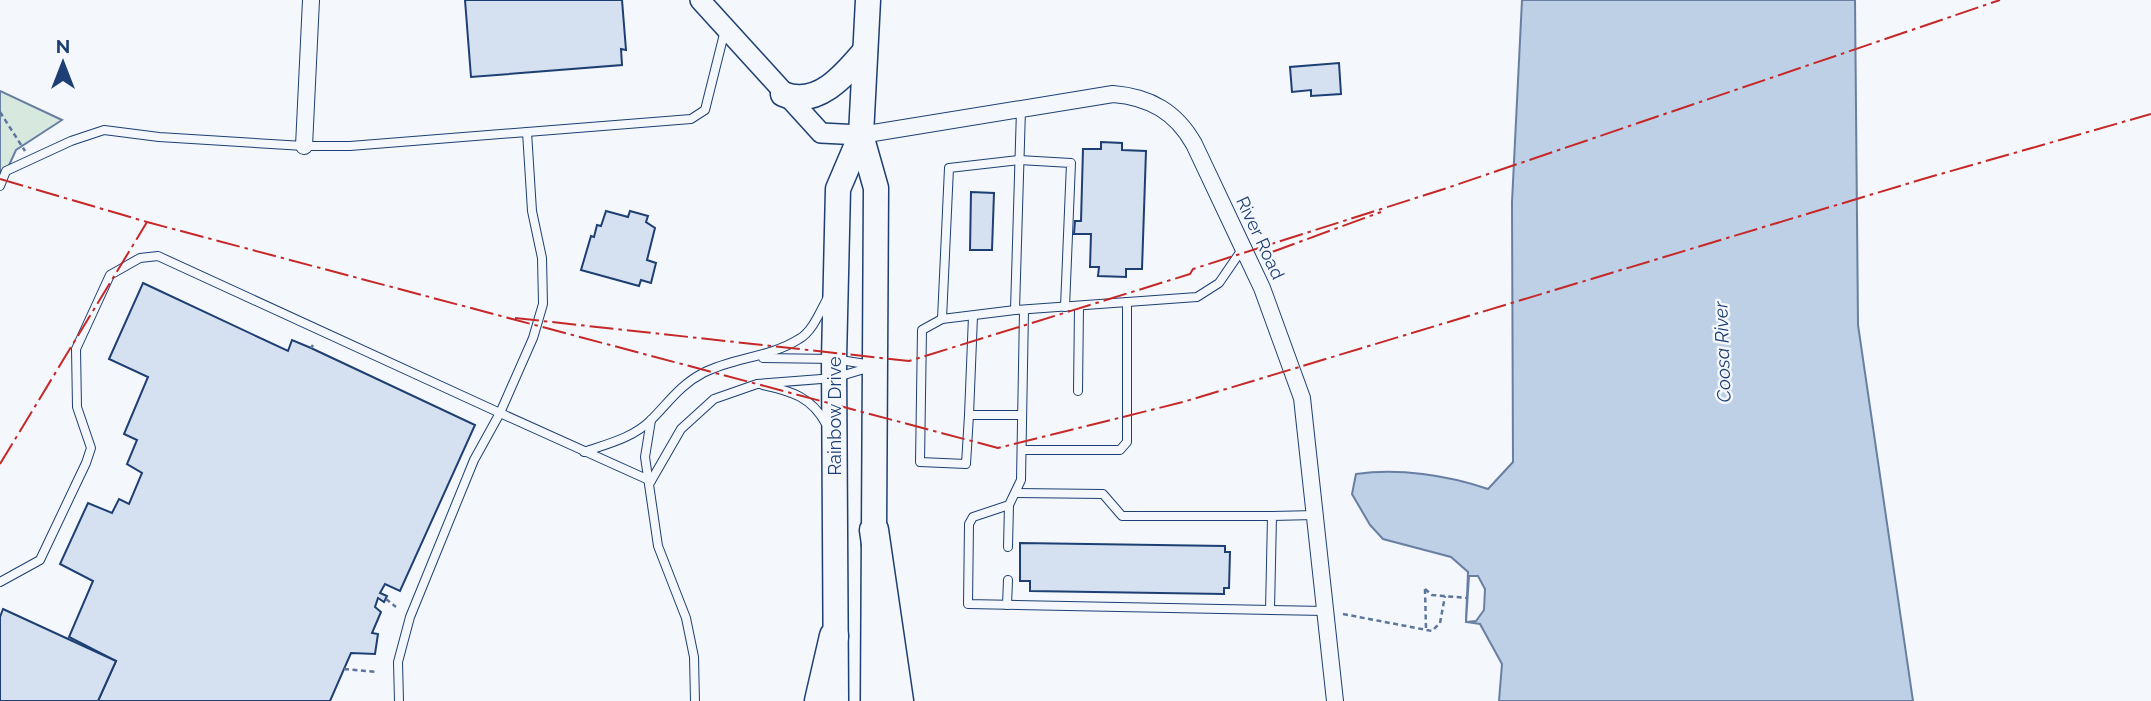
<svg xmlns="http://www.w3.org/2000/svg" width="2151" height="701" viewBox="0 0 2151 701" font-family="Raleway,sans-serif">
	<style>
		.green { fill: #d7e8df; stroke: #687fa3; stroke-width: 2 }
		.water { fill: #bed0e5; stroke: #687fa3; stroke-width: 2 }
		.pier { fill: #f4f7fb; stroke: #687fa3; stroke-width: 2 }
		.building { fill: #d5e0f0; stroke: #1d3f73; stroke-width: 2 }
		.lines { fill: none; stroke-linecap: round; stroke-linejoin: round }
		.service-casing { stroke: #1d3f73; stroke-width: 10 }
		.minor-casing { stroke: #1d3f73; stroke-width: 18 }
		.tertiary-casing { stroke: #1d3f73; stroke-width: 22 }
		.primary-casing { stroke: #1d3f73; stroke-width: 27 }
		.motorway-casing { stroke: #1d3f73; stroke-width: 31 }
		.path { stroke: #5e769c; stroke-width: 2.5; stroke-dasharray: 5 3.5; stroke-linecap: butt }
		.service { stroke: #f4f7fb; stroke-width: 8 }
		.minor { stroke: #f4f7fb; stroke-width: 16 }
		.tertiary { stroke: #f4f7fb; stroke-width: 19 }
		.primary { stroke: #f4f7fb; stroke-width: 24 }
		.motorway { stroke: #f4f7fb; stroke-width: 28 }
		.power { stroke: #c62828; stroke-width: 2; stroke-dasharray: 24 5 3.5 5; stroke-linecap: butt }
		.labels { text-anchor: middle; stroke-width: 5; stroke-linejoin: round; paint-order: stroke }
		.street-label { font-size: 18px; fill: #1d3f73; stroke: #f4f7fb }
		.water-label { font-size: 19px; font-style: italic; fill: #1d3f73; stroke: #f4f7fb }
	</style>
	<rect width="100%" height="100%" fill="#f4f7fb"/>
	<path class="green" d="M0,91L62,120L16,150L0,185Z"/>
	<path class="water" d="M1522,0H1855L1858,325L1913,701H1499L1502,664L1480,624L1466,622L1468,572L1451,557L1383,539L1370,525L1352,494L1356,474C1399,468 1447,475 1488,489L1513,462L1512,202Z"/>
	<path class="pier" d="M1469,576H1478L1485,589L1484,610L1476,621L1466,622Z"/>
	<g class="building">
		<path d="M465,0H622L626,50L621,49L622,65L471,77Z"/>
		<path d="M1339,63L1341,94L1311,96V90L1292,92L1290,67Z"/>
		<path d="M1101,142L1122,143V150L1146,151L1142,269H1126V277L1098,276L1099,267H1090L1091,234H1074L1075,221H1081L1083,149H1101Z"/>
		<path d="M971,192L994,193L992,250H970Z"/>
		<path d="M606,211L628,217L630,211L648,216L646,222L655,228L647,260L656,263L651,283L641,280L639,286L581,270L591,236L594,237L597,225L601,226Z"/>
		<path d="M143,283L288,351L292,340L311,348L475,425L400,591L385,584L380,593L387,596L384,602L378,598L375,607L381,612L372,633L378,634L375,654L351,653L330,701H98L116,661L69,637L93,581L60,564L88,503L112,513L119,499L129,504L142,473L127,464L137,440L124,434L148,377L109,359Z"/>
		<path d="M1020,543L1225,546V552H1230L1229,588H1224V594L1030,591V581H1020Z"/>
		<path d="M3,609L116,661L98,701H0V617Z"/>
	</g>
	<g class="lines">
		<g class="service-casing">
			<g id="service">
				<path d="M1021,109L1015,310L1197,297L1219,283L1243,248"/>
				<path d="M527,132L691,119L705,110L725,30"/>
				<path d="M0,186L6,171L71,141L104,130L159,137L304,146H350L527,132L532,211L542,258L543,304L533,338L500,413L651,481"/>
				<path d="M1015,310L942,319L949,168L1019,160L1071,163L1065,307"/>
				<path d="M1024,310L1021,480L1009,505L973,517L969,524L968,604L1326,611"/>
				<path d="M942,319L922,330L920,462L966,464L969,415H1022"/>
				<path d="M763,358L834,359L872,365"/>
				<path d="M763,385C791,391 812,397 826,424"/>
				<path d="M1078,391L1079,306"/>
				<path d="M969,415L973,316"/>
				<path d="M651,420L645,457L658,546L686,618L694,657L695,701"/>
				<path d="M1022,450H1120L1127,442V302"/>
				<path d="M584,452C607,444 633,438 651,420C669,402 680,385 703,373C734,357 769,358 799,339C812,332 820,312 827,299"/>
				<path d="M651,481L681,429L714,399L757,384L834,378L871,367"/>
				<path d="M1016,493L1103,494L1122,516H1272"/>
				<path d="M1008,547L1009,505"/>
				<path d="M0,582L40,560L86,463L91,448L77,407L76,349L110,275L140,258L158,256L500,413L474,460L410,617L398,662L399,701"/>
				<path d="M1007,605L1008,580"/>
				<path d="M1270,610L1272,516L1315,515"/>
			</g>
		</g>
		<g class="minor-casing">
			<g id="minor">
				<path d="M861,135L1113,94C1150,97 1176,112 1194,144L1262,288L1302,398L1335,701"/>
				<path d="M304,146L311,0"/>
			</g>
		</g>
		<g class="tertiary-casing">
			<path id="tertiary" d="M700,0L821,133L861,135"/>
		</g>
		<g class="primary-casing">
			<g id="primary">
				<path d="M868,0L861,135L876,188L873,701"/>
				<path d="M783,94C817,108 844,76 865,51"/>
				<path d="M836,701L834,359L838,189L861,135"/>
			</g>
		</g>
		<g class="motorway-casing">
			<g id="motorway">
				<path d="M874,530L899,701"/>
				<path d="M819,701L834,636"/>
			</g>
		</g>
		<g class="path">
			<path d="M0,112L25,151"/>
			<path d="M311,348L313,345"/>
			<path d="M1425,589L1432,595L1467,598"/>
			<path d="M1425,589L1426,629"/>
			<path d="M386,599L396,607"/>
			<path d="M1343,614L1432,631L1440,623L1445,596"/>
			<path d="M344,669L377,672"/>
		</g>
		<use href="#service" class="service"/>
		<use href="#minor" class="minor"/>
		<use href="#tertiary" class="tertiary"/>
		<use href="#primary" class="primary"/>
		<use href="#motorway" class="motorway"/>
		<g class="power">
			<path d="M0,179L147,222L998,448L1183,402L1923,179L2151,114"/>
			<path d="M1272,252L1381,212"/>
			<path d="M515,318L909,361L1190,274L1193,269L1447,188L2000,0"/>
			<path d="M0,464L147,222"/>
		</g>
	</g>
	<g class="labels">
		<g class="street-label">
			<text transform="translate(1260 238) rotate(65)" y="6">River Road</text>
			<text transform="translate(835 416) rotate(-90)" y="6">Rainbow Drive</text>
		</g>
		<g class="water-label">
			<text transform="translate(1722 352) rotate(-92)" y="7">Coosa River</text>
		</g>
	</g>
	<g transform="translate(63 63)" stroke="#f4f7fb" stroke-width="5" paint-order="stroke">
	<path d="M0-5L12 26L0 18L-12 26Z" fill="#1d3f73"/>
	<text y="-10" font-size="19" font-weight="bold" text-anchor="middle" fill="#1d3f73">N</text>
	</g>
</svg>
